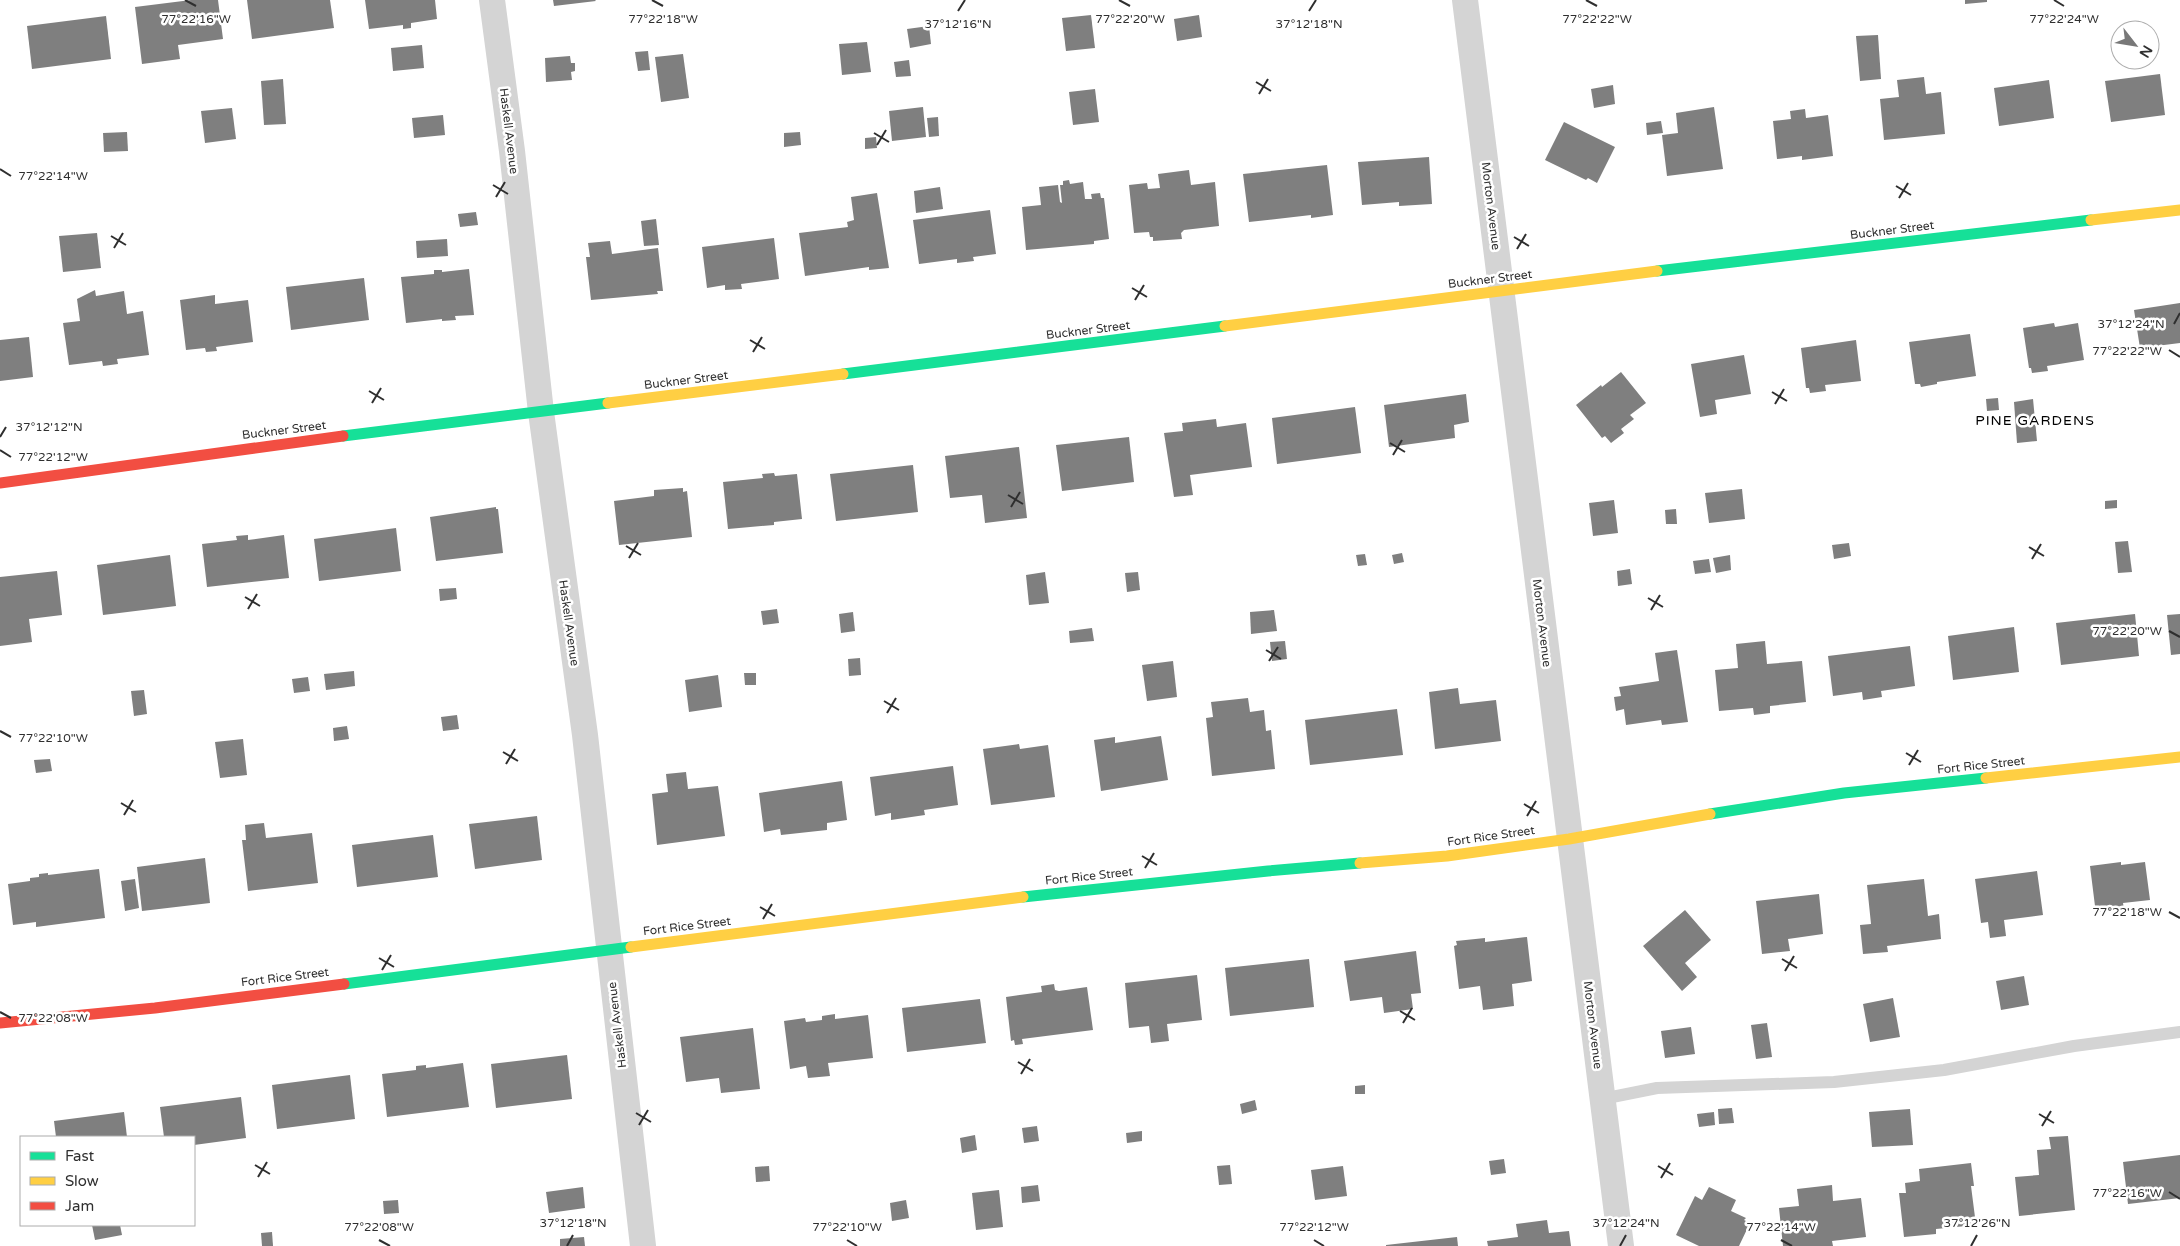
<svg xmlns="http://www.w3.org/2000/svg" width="2180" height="1246" viewBox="0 0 2180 1246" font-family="'Varela Round',sans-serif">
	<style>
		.building { fill: #7f7f7f }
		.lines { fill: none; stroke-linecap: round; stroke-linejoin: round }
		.lane { stroke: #d4d4d4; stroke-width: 12 }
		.street { stroke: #d4d4d4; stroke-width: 26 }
		.fast { stroke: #16e098; stroke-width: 11 }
		.slow { stroke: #ffcf43; stroke-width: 11 }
		.jam { stroke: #f24e42; stroke-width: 11 }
		.ticks { fill: none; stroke: #2f2f2f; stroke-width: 2 }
		.labels { text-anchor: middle; stroke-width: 5; stroke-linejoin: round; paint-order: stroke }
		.street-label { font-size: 12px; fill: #2f2f2f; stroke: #fff }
		.neighbourhood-label { font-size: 14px; letter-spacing: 1px; fill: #000; stroke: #fff }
		.ticks-label { font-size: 12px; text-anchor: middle; fill: #2f2f2f; stroke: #fff; stroke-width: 5; stroke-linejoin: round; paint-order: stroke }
	</style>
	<rect width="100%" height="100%" fill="#fff"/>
	<g class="building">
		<path d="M191,0H218L223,39L178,45L180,59L142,64L135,7Z"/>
		<path d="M247,0H330L334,28L252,39Z"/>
		<path d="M365,0H435L437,19L411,23V28L403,29V25L369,29Z"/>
		<path d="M553,0H595L596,1L554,6Z"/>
		<path d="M1965,0H1987V2L1965,4Z"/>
		<path d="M1091,15L1095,48L1066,51L1062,18Z"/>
		<path d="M1199,15L1202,37L1177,41L1174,19Z"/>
		<path d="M106,16L111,59L32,69L27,26Z"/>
		<path d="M929,26L931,44L910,48L907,29Z"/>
		<path d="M1878,35L1881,79L1860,81L1856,36Z"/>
		<path d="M867,42L871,72L842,75L839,44Z"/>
		<path d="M422,45L424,68L393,71L391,48Z"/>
		<path d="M648,51L650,70L638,71L635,52Z"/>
		<path d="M683,54L689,98L661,102L655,57Z"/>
		<path d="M570,56L571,63H575V71L571,72L572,80L546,82L545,58Z"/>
		<path d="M909,60L911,76L896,77L894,62Z"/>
		<path d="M2160,74L2165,115L2111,122L2105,81Z"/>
		<path d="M1924,77L1926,94L1941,92L1945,134L1884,140L1880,99L1899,97L1897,80Z"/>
		<path d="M283,79L286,124L264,125L261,81Z"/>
		<path d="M2049,80L2054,118L1999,126L1994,88Z"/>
		<path d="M1613,85L1615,104L1594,108L1591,89Z"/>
		<path d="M1095,89L1099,122L1073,125L1069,92Z"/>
		<path d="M923,107L926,137L892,141L889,111Z"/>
		<path d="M1714,107L1723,169L1667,176L1662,135L1678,133L1676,113Z"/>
		<path d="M232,108L236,139L205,143L201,111Z"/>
		<path d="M1805,109L1806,118L1828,115L1833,156L1802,160V156L1777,159L1773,121L1791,119L1790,111Z"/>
		<path d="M443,115L445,135L414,138L412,118Z"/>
		<path d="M938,117L939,136L929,137L927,118Z"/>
		<path d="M1661,121L1663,133L1647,135L1646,123Z"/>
		<path d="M1564,122L1615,147L1597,183L1588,178L1586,180L1545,160Z"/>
		<path d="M127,132L128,151L104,152L103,133Z"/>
		<path d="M800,132L801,145L784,147V133Z"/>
		<path d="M876,137L877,148L865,149V138Z"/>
		<path d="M1429,157L1432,204L1399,206V202L1362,205L1358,162Z"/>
		<path d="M1327,165L1333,215L1311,218V215L1249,222L1243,174Z"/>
		<path d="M1189,170L1191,185L1215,182L1219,226L1184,230L1181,233L1182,239L1153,241V237H1150L1149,232L1134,233L1129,185L1147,183L1148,189L1160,188L1158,174Z"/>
		<path d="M1069,180L1070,184L1083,182L1085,199H1092L1091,194L1100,193L1101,198H1104L1109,239L1094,241V244L1026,250L1022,207L1041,205L1039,187L1058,185L1060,202L1062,203L1060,185H1063V181Z"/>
		<path d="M940,187L943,209L916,213L914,191Z"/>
		<path d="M877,193L889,268L869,270V267L805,276L799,233L848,227L847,222L854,220L851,197Z"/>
		<path d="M990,210L996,254L973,257L974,261L957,263V259L919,264L913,220Z"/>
		<path d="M476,212L478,225L460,227L458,214Z"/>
		<path d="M656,219L659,245L644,246L641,221Z"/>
		<path d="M97,233L101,268L63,272L59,236Z"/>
		<path d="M774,238L779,279L741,284L742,289L725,290V285L707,288L702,247Z"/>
		<path d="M447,239L448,256L417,258L416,241Z"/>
		<path d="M610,241L612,254L658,248L663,291H657L658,294L591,300L586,257H590L588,243Z"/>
		<path d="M469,269L474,315L455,316L456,320L442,321V319L406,323L401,277L434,274V270H442V272Z"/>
		<path d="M364,278L369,320L291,330L286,287Z"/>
		<path d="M95,290L96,296L124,291L127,314L143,311L149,355L117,359L118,364L103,366L102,361L69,365L63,323L80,321L77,299Z"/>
		<path d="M215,295V304L248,300L253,342L216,347L217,351L206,352L205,348L186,350L180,300Z"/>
		<path d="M2180,303V343L2140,348L2134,310Z"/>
		<path d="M2054,323L2055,327L2078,323L2084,360L2047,366L2048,371L2032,373L2031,368H2029L2023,328Z"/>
		<path d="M1970,334L1976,376L1937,382V384L1921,387L1920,384H1915L1909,342Z"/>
		<path d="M29,337L33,377L0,381V340Z"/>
		<path d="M1856,340L1861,381L1825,385L1826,391L1810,393L1809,388H1806L1801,348Z"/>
		<path d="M1744,355L1751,394L1715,400L1717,414L1700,417L1691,364Z"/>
		<path d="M1621,372L1646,403L1630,415L1634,419L1621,429L1624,433L1611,443L1605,436L1602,438L1576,405L1601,385L1602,387Z"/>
		<path d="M1466,394L1469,422L1454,425L1455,438L1389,447L1384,405Z"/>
		<path d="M1998,398L1999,410L1987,411L1986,399Z"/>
		<path d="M2033,399L2037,441L2017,443L2014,402Z"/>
		<path d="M1355,407L1361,453L1277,464L1272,418Z"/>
		<path d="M1216,419L1217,427L1246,423L1252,467L1190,475L1193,495L1174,497L1164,433L1183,431L1182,423Z"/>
		<path d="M1129,437L1134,482L1062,491L1056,445Z"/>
		<path d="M1019,447L1027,518L985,523L982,495L950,498L945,456Z"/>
		<path d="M913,465L918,512L836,521L830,474Z"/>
		<path d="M774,473L775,476L797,474L802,519L774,522V525L728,529L723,482L763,478L762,474Z"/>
		<path d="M683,488V492L687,491L692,537L619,545L614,501L654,496V490Z"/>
		<path d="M1742,489L1745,519L1709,523L1705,493Z"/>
		<path d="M1614,500L1618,533L1593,536L1589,503Z"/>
		<path d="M2117,500V508L2105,509V501Z"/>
		<path d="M496,507V509H498L503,553L436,561L430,517Z"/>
		<path d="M1676,509L1677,524H1666L1665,510Z"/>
		<path d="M396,528L401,571L319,581L314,539Z"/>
		<path d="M248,535V540L284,535L289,578L207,587L202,544L237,540L236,536Z"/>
		<path d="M2128,541L2132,572L2118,573L2115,542Z"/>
		<path d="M1849,543L1851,556L1834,559L1832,545Z"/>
		<path d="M1402,553L1404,562L1394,564L1392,555Z"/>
		<path d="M1365,554L1367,565L1358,566L1356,555Z"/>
		<path d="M170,555L176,606L103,615L97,565Z"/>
		<path d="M1730,555L1731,570L1716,573L1713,558Z"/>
		<path d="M1709,559L1711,572L1695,574L1693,561Z"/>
		<path d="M1630,569L1632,584L1618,586L1617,571Z"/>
		<path d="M57,571L62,615L29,619L32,642L0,646V577Z"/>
		<path d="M1045,572L1049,603L1029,605L1026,575Z"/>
		<path d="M1138,572L1140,590L1127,592L1125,573Z"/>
		<path d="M456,588L457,599L440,601L439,589Z"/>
		<path d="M777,609L779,623L763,625L761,611Z"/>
		<path d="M1274,610L1277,631L1251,634L1250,612Z"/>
		<path d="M853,612L855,631L841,633L839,614Z"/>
		<path d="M2135,614L2139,656L2061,665L2056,623Z"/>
		<path d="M2180,614V654L2171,655L2167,615Z"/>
		<path d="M2014,627L2019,672L1953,680L1948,636Z"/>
		<path d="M1092,628L1094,641L1070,643L1069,631Z"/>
		<path d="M1285,641L1287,659L1272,661L1270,642Z"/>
		<path d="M1765,641L1767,664L1802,661L1806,702L1770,706V713L1754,715L1753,708L1719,711L1715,670L1738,668L1736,644Z"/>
		<path d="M1910,646L1915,686L1881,691L1882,697L1863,700L1862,692L1833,696L1828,656Z"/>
		<path d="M1677,650L1688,722L1662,725L1661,720L1626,725L1624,709L1616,711L1614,697L1621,696L1619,687L1659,681L1655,653Z"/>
		<path d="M860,658L861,675L849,676L848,659Z"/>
		<path d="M1173,661L1177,697L1147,701L1142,665Z"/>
		<path d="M354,671L355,686L326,690L324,674Z"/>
		<path d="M744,673H756V685H745Z"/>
		<path d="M718,675L722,707L689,712L685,680Z"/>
		<path d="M308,677L310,691L294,693L292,679Z"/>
		<path d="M1458,688L1460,704L1496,700L1501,741L1435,749L1429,692Z"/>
		<path d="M144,690L147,714L134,716L131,691Z"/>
		<path d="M1248,698L1250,712L1264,710L1266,731L1271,730L1275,769L1212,776L1206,718L1213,717L1211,702Z"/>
		<path d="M1397,709L1403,755L1310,765L1305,720Z"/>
		<path d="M457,715L459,729L443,731L441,717Z"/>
		<path d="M347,726L349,739L334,741L333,728Z"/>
		<path d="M1161,736L1168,780L1101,791L1094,740L1115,737V743Z"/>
		<path d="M243,739L247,775L220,778L215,742Z"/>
		<path d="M1019,744L1020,749L1048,745L1055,797L991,805L983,749Z"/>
		<path d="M50,759L52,771L36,773L34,760Z"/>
		<path d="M953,766L958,805L924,810L925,815L891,820V813L875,816L870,777Z"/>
		<path d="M686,772L688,789L718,786L725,836L657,845L652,794L668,792L666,774Z"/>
		<path d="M842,781L847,820L827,823V830L781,835L780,829L764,832L759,793Z"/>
		<path d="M537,816L542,860L475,869L469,824Z"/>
		<path d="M264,823L266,838L312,833L318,883L248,891L242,840H246L245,825Z"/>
		<path d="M433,835L438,877L357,887L352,845Z"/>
		<path d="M205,858L210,903L142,911L137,867Z"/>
		<path d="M2121,862V865L2145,862L2150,900L2123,903L2124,909L2098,912V906H2095L2090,866Z"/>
		<path d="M99,869L105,918L36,927V922L13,925L8,884L30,881V878L39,877V874L48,873V875Z"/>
		<path d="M2037,871L2043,915L2004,920L2006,936L1990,938L1988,922L1981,923L1975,879Z"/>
		<path d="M135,879L139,908L125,911L121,881Z"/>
		<path d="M1924,879L1928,916L1939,914L1941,939L1887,946L1888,952L1863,954L1860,925L1871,924L1867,885Z"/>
		<path d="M1819,894L1823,934L1788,939L1790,951L1762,954L1756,901Z"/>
		<path d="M1685,910L1711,940L1685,963L1697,977L1682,991L1643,946Z"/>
		<path d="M1527,937L1532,981L1512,984L1514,1006L1483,1010L1480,986L1459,989L1454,946L1457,945L1456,941L1485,938V942Z"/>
		<path d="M1416,951L1421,993L1411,994L1413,1009L1384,1013L1382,997L1350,1001L1344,961Z"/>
		<path d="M1309,959L1314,1007L1230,1016L1225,968Z"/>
		<path d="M1197,975L1202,1020L1167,1024L1169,1041L1151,1043L1149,1026L1129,1028L1125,983Z"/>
		<path d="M2024,976L2029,1005L2001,1010L1996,981Z"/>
		<path d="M1054,984L1055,990L1059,991L1087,987L1093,1030L1022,1039L1023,1044L1015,1045L1014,1040L1011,1041L1006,997L1042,992L1041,986Z"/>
		<path d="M1893,998L1900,1037L1870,1042L1863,1004Z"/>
		<path d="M980,999L986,1043L907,1052L902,1008Z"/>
		<path d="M835,1014V1019L868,1015L873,1058L828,1063L830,1076L808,1078L806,1066L790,1069L784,1021L805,1018L806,1022L822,1020V1016Z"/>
		<path d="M1767,1023L1772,1057L1756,1059L1751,1025Z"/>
		<path d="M1691,1027L1695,1054L1665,1058L1661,1031Z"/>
		<path d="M753,1028L760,1089L721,1093L719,1078L686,1082L680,1037Z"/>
		<path d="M567,1055L572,1099L496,1108L491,1064Z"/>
		<path d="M463,1063L469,1107L387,1117L382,1074L416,1070V1066L426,1065V1068Z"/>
		<path d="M350,1075L355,1119L277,1129L272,1085Z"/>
		<path d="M1365,1085V1094H1355V1086Z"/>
		<path d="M241,1097L246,1138L194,1145V1137H164L160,1107Z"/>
		<path d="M1255,1100L1257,1110L1242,1114L1240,1104Z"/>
		<path d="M1732,1108L1734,1123L1719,1124L1718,1109Z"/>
		<path d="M1910,1109L1913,1145L1872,1147L1869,1112Z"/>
		<path d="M124,1112L127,1137H56L54,1121Z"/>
		<path d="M1714,1112L1715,1125L1699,1127L1697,1114Z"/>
		<path d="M1037,1126L1039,1141L1024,1143L1022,1128Z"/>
		<path d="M1142,1131V1141L1127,1143L1126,1133Z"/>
		<path d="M975,1135L977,1150L962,1153L960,1138Z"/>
		<path d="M2068,1136L2075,1210L2019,1216L2015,1177L2039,1175L2037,1150L2051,1149L2049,1137Z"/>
		<path d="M2180,1155V1198L2128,1204L2123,1162Z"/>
		<path d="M1504,1159L1506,1173L1491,1175L1489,1161Z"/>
		<path d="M1971,1163L1974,1186H1971L1976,1225L1936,1229V1234L1904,1237L1899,1193H1906L1905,1183L1920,1181L1919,1169Z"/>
		<path d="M1230,1165L1232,1184L1219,1185L1217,1166Z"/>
		<path d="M769,1166L770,1181L756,1182L755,1167Z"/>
		<path d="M1343,1166L1347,1196L1315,1200L1311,1170Z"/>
		<path d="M1038,1185L1040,1201L1022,1203L1021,1187Z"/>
		<path d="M1832,1185L1833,1201L1861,1198L1866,1237L1832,1241L1833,1246H1783L1779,1208L1799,1206L1797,1189Z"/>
		<path d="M583,1187L585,1208L549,1213L546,1192Z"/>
		<path d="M1709,1187L1736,1200L1731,1211L1746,1218L1744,1220L1750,1223L1739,1246H1699L1676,1235L1695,1196L1702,1200Z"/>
		<path d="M999,1190L1003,1227L976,1230L972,1193Z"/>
		<path d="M398,1200L399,1213L384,1214L383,1201Z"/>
		<path d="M906,1200L909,1218L892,1221L890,1203Z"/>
		<path d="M1547,1220L1549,1233L1569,1231L1571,1246H1488L1487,1241L1518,1237L1516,1224Z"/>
		<path d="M92,1225H120L122,1235L95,1240Z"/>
		<path d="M272,1232L273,1246H262L261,1233Z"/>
		<path d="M584,1237L585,1246H560V1239Z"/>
		<path d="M1457,1237L1458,1246H1386V1245Z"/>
	</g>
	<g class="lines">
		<path class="lane" d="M1602,1099L1657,1088L1834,1082L1944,1070L2074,1046L2180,1032"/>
		<g class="street">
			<path d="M492,0L512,151L541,412L585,735L643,1246"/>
			<path d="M1465,0L1621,1246"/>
		</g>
		<g class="fast">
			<path d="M1657,271L2091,220"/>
			<path d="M843,374L1225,326"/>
			<path d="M343,436L608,403"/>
			<path d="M1710,814L1844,793L1986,778"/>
			<path d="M1023,897L1268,871L1360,863"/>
			<path d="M344,984L631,947"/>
		</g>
		<g class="slow">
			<path d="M2091,220L2180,210"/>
			<path d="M1225,326L1657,271"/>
			<path d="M608,403L843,374"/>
			<path d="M1986,778L2180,757"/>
			<path d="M1360,863L1447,856L1569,839L1710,814"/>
			<path d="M631,947L1023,897"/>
		</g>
		<g class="jam">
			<path d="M0,483L343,436"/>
			<path d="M0,1023L155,1008L344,984"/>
		</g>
	</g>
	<path class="ticks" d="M185,0L196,6M652,0L663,6M1119,0L1130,6M1586,0L1597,6M2054,0L2064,6M958,11L965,0M1309,11L1316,0M1256,82L1271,91M1259,94L1268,79M874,133L889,142M877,145L886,130M0,169L11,176M493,185L508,194M1896,186L1911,195M496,197L505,182M1899,198L1908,183M111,236L126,245M1514,237L1529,246M114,248L123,233M1517,249L1526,234M1132,288L1147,297M1135,300L1144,285M2174,324L2180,313M750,340L765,349M2169,350L2180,357M753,352L762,337M369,391L384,400M1772,392L1787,401M372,403L381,388M1775,404L1784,389M0,437L6,427M1390,443L1405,452M0,450L11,457M1393,455L1402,440M1008,495L1023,504M1011,507L1020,492M626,546L641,555M2029,547L2044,556M629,558L638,543M2032,559L2041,544M245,597L260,606M1648,598L1663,607M248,609L257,594M1651,610L1660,595M2169,631L2180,637M1266,650L1281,659M1269,661L1278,647M884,701L899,710M887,713L896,698M0,731L11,737M503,752L518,761M1906,753L1921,762M506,764L515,749M1909,765L1918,750M121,803L136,812M1524,804L1539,813M124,815L133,800M1527,816L1536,801M1142,856L1157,865M1145,868L1154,853M760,907L775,916M2169,912L2180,918M763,919L772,904M379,958L394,967M1782,959L1797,968M382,970L391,955M1785,971L1794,956M1400,1011L1415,1020M0,1012L11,1018M1403,1023L1412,1008M1018,1062L1033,1071M1021,1074L1030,1059M636,1113L651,1122M2039,1114L2054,1123M639,1125L648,1110M2042,1126L2051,1111M255,1165L270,1174M1658,1166L1673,1175M258,1177L267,1162M1661,1178L1670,1163M2169,1192L2180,1199M379,1240L390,1246M847,1240L857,1246M1314,1240L1324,1246M1781,1240L1792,1246M567,1246L573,1235M1620,1246L1626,1235M1971,1246L1977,1235"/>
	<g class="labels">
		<g class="street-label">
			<text transform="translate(509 131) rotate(83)" y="4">Haskell Avenue</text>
			<text transform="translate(1491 206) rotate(83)" y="4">Morton Avenue</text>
			<text transform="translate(1892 230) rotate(-7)" y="4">Buckner Street</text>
			<text transform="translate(1490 279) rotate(-7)" y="4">Buckner Street</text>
			<text transform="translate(1088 330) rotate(-7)" y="4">Buckner Street</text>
			<text transform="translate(686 380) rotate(-7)" y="4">Buckner Street</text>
			<text transform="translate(284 430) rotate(-7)" y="4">Buckner Street</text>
			<text transform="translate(569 623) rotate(82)" y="4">Haskell Avenue</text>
			<text transform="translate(1542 623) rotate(83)" y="4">Morton Avenue</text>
			<text transform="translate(1981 765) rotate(-6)" y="4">Fort Rice Street</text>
			<text transform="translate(1491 836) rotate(-8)" y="4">Fort Rice Street</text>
			<text transform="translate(1089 876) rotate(-6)" y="4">Fort Rice Street</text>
			<text transform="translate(687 926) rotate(-7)" y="4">Fort Rice Street</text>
			<text transform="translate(285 977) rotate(-7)" y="4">Fort Rice Street</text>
			<text transform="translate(617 1025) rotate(-97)" y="4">Haskell Avenue</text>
			<text transform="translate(1593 1025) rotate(83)" y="4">Morton Avenue</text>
		</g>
		<g class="neighbourhood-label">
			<text x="2035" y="425">PINE GARDENS</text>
		</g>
	</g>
	<g class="ticks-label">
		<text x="196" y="23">77°22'16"W</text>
		<text x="1130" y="23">77°22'20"W</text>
		<text x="1597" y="23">77°22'22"W</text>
		<text x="663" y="23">77°22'18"W</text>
		<text x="2064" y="23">77°22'24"W</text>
		<text x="958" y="28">37°12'16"N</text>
		<text x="1309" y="28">37°12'18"N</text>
		<text x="53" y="180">77°22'14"W</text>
		<text x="2131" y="328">37°12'24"N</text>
		<text x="2127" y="355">77°22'22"W</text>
		<text x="49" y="431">37°12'12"N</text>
		<text x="53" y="461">77°22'12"W</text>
		<text x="2127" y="635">77°22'20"W</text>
		<text x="53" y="742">77°22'10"W</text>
		<text x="2127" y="916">77°22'18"W</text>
		<text x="53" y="1022">77°22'08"W</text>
		<text x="2127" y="1197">77°22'16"W</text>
		<text x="573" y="1227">37°12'18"N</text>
		<text x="1626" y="1227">37°12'24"N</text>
		<text x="1977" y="1227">37°12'26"N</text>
		<text x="379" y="1231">77°22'08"W</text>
		<text x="847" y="1231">77°22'10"W</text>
		<text x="1314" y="1231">77°22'12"W</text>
		<text x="1781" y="1231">77°22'14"W</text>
	</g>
	<rect x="20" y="1136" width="175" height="90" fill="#ffffff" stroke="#acacac"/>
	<rect x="30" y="1152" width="25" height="8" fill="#16e098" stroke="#acacac"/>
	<text x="65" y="1161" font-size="15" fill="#2f2f2f">Fast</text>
	<rect x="30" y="1177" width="25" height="8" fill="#ffcf43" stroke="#acacac"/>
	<text x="65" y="1186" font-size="15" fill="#2f2f2f">Slow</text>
	<rect x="30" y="1202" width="25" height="8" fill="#f24e42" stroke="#acacac"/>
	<text x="65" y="1211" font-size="15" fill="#2f2f2f">Jam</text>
	<g transform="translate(2135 45) rotate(121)"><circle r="24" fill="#ffffff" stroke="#acacac"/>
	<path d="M0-4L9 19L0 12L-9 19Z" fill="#787878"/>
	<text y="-8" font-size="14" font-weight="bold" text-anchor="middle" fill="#2f2f2f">N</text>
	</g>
</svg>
